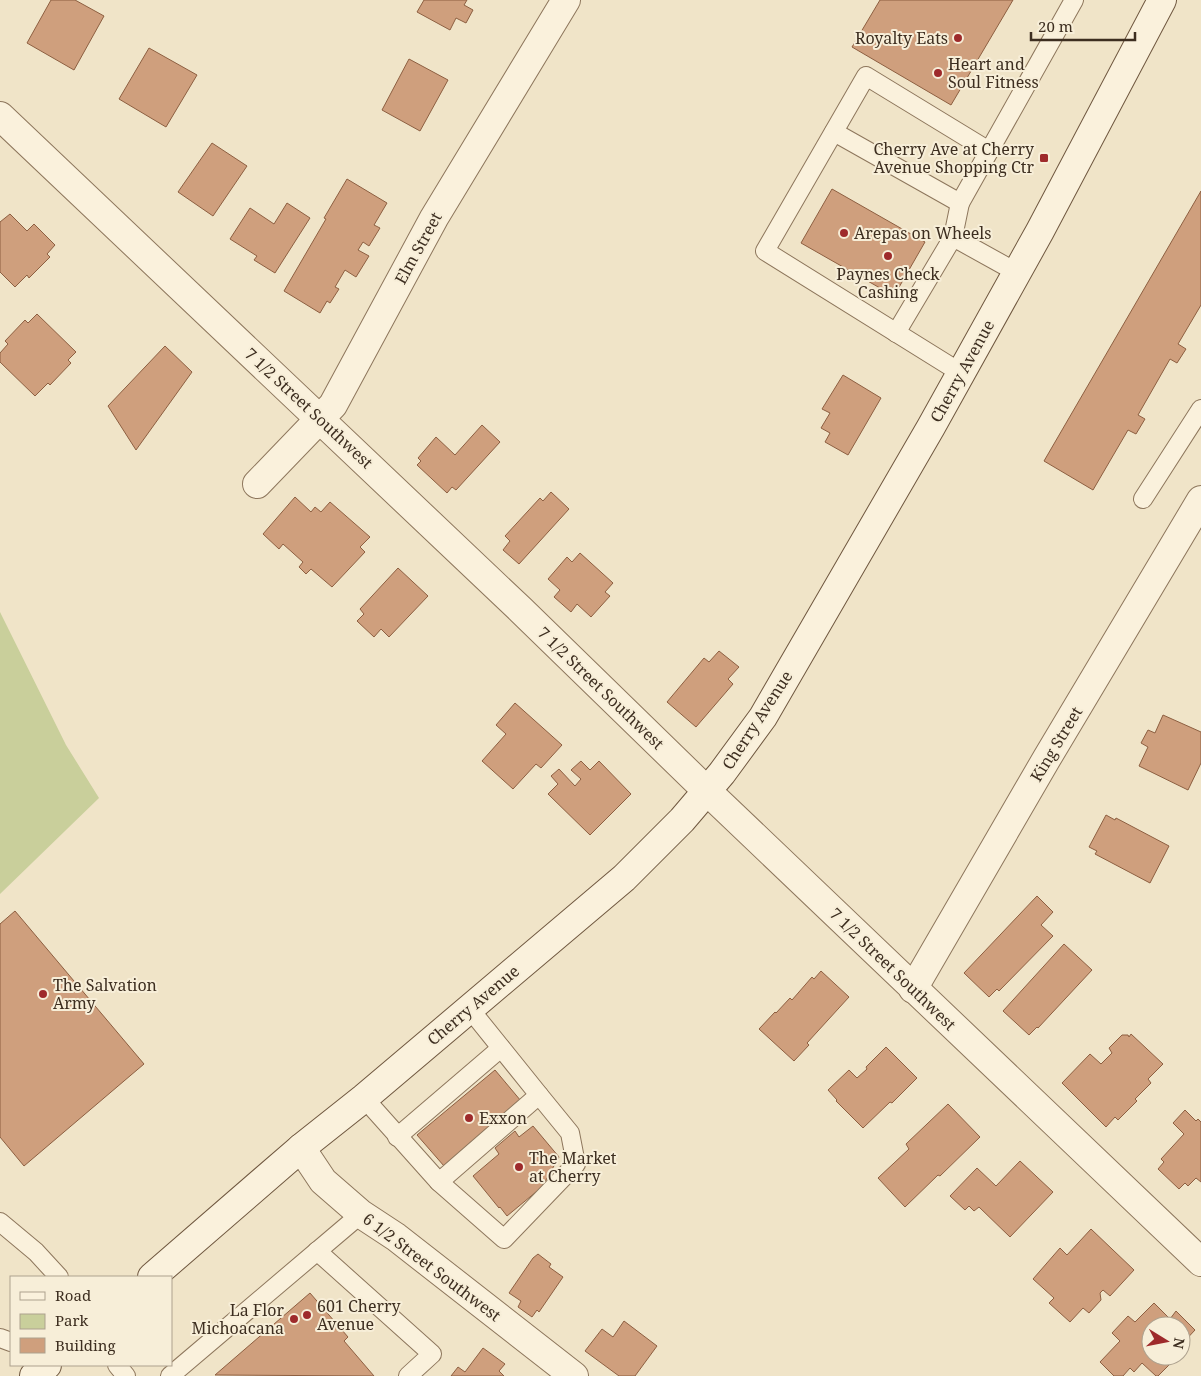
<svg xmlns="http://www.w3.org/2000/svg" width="1201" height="1376" viewBox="0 0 1201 1376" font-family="'Noto Serif',serif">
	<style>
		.green { fill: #c9cf9b }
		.building { fill: #cf9f7d; stroke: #8d5f41 }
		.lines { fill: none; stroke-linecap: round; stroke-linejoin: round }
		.lane-casing { stroke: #8d765c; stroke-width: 20 }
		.street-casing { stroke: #8d765c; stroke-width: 30 }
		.secondary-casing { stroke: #6f573f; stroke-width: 30 }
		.lane { stroke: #faf1dc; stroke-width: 18 }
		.street { stroke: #faf1dc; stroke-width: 28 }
		.secondary { stroke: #faf1dc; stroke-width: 28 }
		.poi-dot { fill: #9e2a2b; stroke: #f7eed8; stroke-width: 2 }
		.labels { text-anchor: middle; stroke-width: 4; stroke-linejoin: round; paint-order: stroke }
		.poi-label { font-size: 16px; fill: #3d2e20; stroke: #f7eed8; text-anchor: start }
		.street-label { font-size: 16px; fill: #3d2e20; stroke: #f7eed8 }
	</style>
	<rect width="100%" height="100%" fill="#f0e4c8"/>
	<path class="green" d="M0,612L66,745L99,798L0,894Z"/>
	<g class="building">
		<path d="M51,0H75L104,16L74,70L27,43Z"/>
		<path d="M424,0H467L464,5L473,10L466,23L456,18L450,30L417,12Z"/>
		<path d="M880,0H1013L951,105L852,47Z"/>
		<path d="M149,48L197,75L166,127L119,99Z"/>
		<path d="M409,59L448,80L420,131L382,110Z"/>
		<path d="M212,143L247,166L213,216L178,192Z"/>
		<path d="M347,179L387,203L374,225L380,228L369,246L363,242L358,250L369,256L356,277L345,270L335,287L339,289L330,303L327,301L320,313L284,291L326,219L324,218Z"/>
		<path d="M832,189L925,242L894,296L801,243Z"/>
		<path d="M1201,191V305L1178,344L1186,349L1177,363L1170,359L1138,415L1145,419L1136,434L1128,430L1093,490L1044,461Z"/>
		<path d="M287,203L310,218L275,273L254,260L257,256L230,239L250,208L274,224Z"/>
		<path d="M10,214L27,231L34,224L55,245L47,254L50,257L29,278L27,275L15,287L0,272V222Z"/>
		<path d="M37,314L76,352L68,360L71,363L50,385L48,383L35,396L0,362V353L8,344L5,341L25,320L28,323Z"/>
		<path d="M165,346L192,372L136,450L108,406Z"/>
		<path d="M843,375L881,398L848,455L825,442L830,433L821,428L830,413L822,409Z"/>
		<path d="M482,425L500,442L456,490L452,487L447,493L417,465L421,461L418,458L436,437L455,455Z"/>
		<path d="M551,492L569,509L519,564L503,550L510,541L505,536L540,498L543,501Z"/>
		<path d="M295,497L311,512L315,507L321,512L330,502L370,537L360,547L365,552L332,587L311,569L306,574L299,567L303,562L283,544L279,549L263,534Z"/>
		<path d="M580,553L613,583L605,592L610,596L591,617L577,604L571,612L554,597L560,590L548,579L567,557L572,562Z"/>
		<path d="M398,568L428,596L389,637L381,629L374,637L357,621L364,614L360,609Z"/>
		<path d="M719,651L739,667L728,679L733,684L696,727L667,702L704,658L709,662Z"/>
		<path d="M515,703L562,745L541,768L536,764L513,789L482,761L506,734L496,725Z"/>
		<path d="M1163,715L1201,732V763L1188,790L1139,766L1148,747L1141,743L1148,730L1155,733Z"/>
		<path d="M581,761L590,770L599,761L631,794L590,835L548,794L558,784L551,776L559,769L575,786L581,779L571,770Z"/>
		<path d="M1106,815L1115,820L1116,818L1169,846L1150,883L1095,854L1097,851L1089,847Z"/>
		<path d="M1037,896L1053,912L1041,925L1053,936L999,991L997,989L989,997L964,973Z"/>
		<path d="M15,911L144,1064L24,1166L0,1137V924Z"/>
		<path d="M1064,944L1092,970L1038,1028L1037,1027L1029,1035L1003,1011Z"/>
		<path d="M821,971L849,997L807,1043L809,1045L794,1061L759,1029L775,1012L776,1013L790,998L792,1000L812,977L814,979Z"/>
		<path d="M1131,1034L1163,1064L1148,1079L1151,1083L1135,1099L1137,1101L1118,1120L1115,1117L1106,1127L1062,1083L1090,1054L1101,1064L1112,1053L1109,1048L1122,1035H1128L1129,1037Z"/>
		<path d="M886,1047L917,1078L892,1103L890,1102L863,1128L836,1101L837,1100L828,1090L849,1070L857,1078L867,1069L866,1067Z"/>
		<path d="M495,1070L521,1101L444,1166L417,1135Z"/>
		<path d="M948,1104L980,1137L940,1176L938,1175L905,1207L878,1178L909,1149L906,1144Z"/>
		<path d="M1185,1110L1196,1121L1198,1119L1201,1122V1182L1196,1178L1188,1186L1185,1183L1179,1189L1158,1169L1164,1162L1161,1159L1184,1134L1173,1123Z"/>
		<path d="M533,1126L559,1157L542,1187L507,1216L500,1207L499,1208L473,1176L499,1154L495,1148L515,1131L519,1137Z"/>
		<path d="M1020,1161L1053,1192L1010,1237L979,1207L974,1211L969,1206L965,1210L950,1196L977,1168L996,1186Z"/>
		<path d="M1091,1229L1134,1270L1110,1296L1103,1290L1100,1293L1101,1300L1089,1313L1083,1308L1070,1322L1049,1303L1054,1298L1033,1279L1060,1248L1067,1255Z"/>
		<path d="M538,1254L551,1264L549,1267L563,1277L539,1312L537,1310L532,1317L518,1307L521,1301L509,1293L533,1258Z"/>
		<path d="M310,1293L348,1337L344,1341L374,1376L215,1375Z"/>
		<path d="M1154,1303L1170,1319L1176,1311L1195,1330L1181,1345V1326H1151V1356H1175L1177,1357L1158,1376H1156L1142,1363L1134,1372L1130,1368L1123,1376H1114L1100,1362L1120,1341L1112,1333L1128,1316L1135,1322Z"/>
		<path d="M624,1321L657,1346L635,1376H619L585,1351L602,1329L613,1337Z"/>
		<path d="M483,1348L505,1364L499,1371L504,1376H451L458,1367L465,1372Z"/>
	</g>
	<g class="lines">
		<g class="lane-casing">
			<g id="lane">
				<path d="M834,132L960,203L1074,0"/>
				<path d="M953,237L960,203"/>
				<path d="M896,333L953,237L1016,272"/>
				<path d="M961,373L765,251L866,76L989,151"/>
				<path d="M1143,499L1201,409"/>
				<path d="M364,1098L439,1182L539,1095L469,1008"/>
				<path d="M397,1137L501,1048"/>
				<path d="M439,1182L504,1239L576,1164L570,1133L539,1095"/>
				<path d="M0,1222L36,1252L59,1277"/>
				<path d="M317,1251L432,1354L408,1376"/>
				<path d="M0,1338L11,1342"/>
				<path d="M117,1365L126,1376"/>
				<path d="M170,1376L361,1214"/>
			</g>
		</g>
		<g class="street-casing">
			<g id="street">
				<path d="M0,116L521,610L707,791L1201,1262"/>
				<path d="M257,484L333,405L434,218L566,0"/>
				<path d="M913,989L1047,758L1201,500"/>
				<path d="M301,1148L323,1181L361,1214L396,1237L574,1376"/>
			</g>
		</g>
		<g class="secondary-casing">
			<g id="secondary">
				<path d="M152,1277L301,1148L364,1098L624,878L682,820L722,773L763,717L931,427L1040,231L1162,0"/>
				<path d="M34,1376L47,1365"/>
			</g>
		</g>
		<use href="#lane" class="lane"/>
		<use href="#street" class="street"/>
		<use href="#secondary" class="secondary"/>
	</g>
	<g class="poi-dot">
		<circle cx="958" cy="38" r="5"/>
		<circle cx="938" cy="73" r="5"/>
		<rect x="1039" y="153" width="10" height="10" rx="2.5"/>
		<circle cx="844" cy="233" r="5"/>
		<circle cx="888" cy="256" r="5"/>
		<circle cx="43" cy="994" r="5"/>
		<circle cx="469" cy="1118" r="5"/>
		<circle cx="519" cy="1167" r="5"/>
		<circle cx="307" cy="1315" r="5"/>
		<circle cx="294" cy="1319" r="5"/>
	</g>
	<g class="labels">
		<g class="poi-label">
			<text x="948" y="44" text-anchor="end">Royalty Eats</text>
			<text x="948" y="70">Heart and<tspan x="948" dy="18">Soul Fitness</tspan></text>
			<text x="1034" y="155" text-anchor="end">Cherry Ave at Cherry<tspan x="1034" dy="18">Avenue Shopping Ctr</tspan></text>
			<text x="854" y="239">Arepas on Wheels</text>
			<text x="888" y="280" text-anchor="middle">Paynes Check<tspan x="888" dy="18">Cashing</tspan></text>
			<text x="53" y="991">The Salvation<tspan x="53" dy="18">Army</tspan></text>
			<text x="479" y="1124">Exxon</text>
			<text x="529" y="1164">The Market<tspan x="529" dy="18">at Cherry</tspan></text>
			<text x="317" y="1312">601 Cherry<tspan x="317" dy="18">Avenue</tspan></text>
			<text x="284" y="1316" text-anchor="end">La Flor<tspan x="284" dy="18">Michoacana</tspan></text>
		</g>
		<g class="street-label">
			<text transform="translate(418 248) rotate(-61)" y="6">Elm Street</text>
			<text transform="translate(962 371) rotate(-61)" y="6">Cherry Avenue</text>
			<text transform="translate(309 408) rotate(43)" y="6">7 1/2 Street Southwest</text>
			<text transform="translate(601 688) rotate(44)" y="6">7 1/2 Street Southwest</text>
			<text transform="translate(757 720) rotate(-57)" y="6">Cherry Avenue</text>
			<text transform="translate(1056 744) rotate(-59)" y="6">King Street</text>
			<text transform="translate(893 969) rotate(44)" y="6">7 1/2 Street Southwest</text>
			<text transform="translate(473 1005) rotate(-40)" y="6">Cherry Avenue</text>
			<text transform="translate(432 1267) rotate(37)" y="6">6 1/2 Street Southwest</text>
		</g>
	</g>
	<rect x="10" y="1276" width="162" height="90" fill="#f7eed8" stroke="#ada18e"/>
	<rect x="20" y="1292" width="25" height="8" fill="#faf1dc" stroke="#ada18e"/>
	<text x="55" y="1301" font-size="15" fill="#3d2e20">Road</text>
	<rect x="20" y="1314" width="25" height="15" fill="#c9cf9b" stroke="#ada18e"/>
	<text x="55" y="1326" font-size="15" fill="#3d2e20">Park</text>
	<rect x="20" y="1338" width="25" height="15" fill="#cf9f7d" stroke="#ada18e"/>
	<text x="55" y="1351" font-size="15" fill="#3d2e20">Building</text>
	<g transform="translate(1166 1341) rotate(100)"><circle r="24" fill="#f7eed8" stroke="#ada18e"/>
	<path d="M0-4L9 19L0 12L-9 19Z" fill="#9e2a2b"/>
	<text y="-8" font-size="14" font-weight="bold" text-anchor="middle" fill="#3d2e20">N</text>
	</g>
	<path d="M1031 32v8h104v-8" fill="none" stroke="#3d2e20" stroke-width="2.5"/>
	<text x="1038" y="32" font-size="15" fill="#3d2e20" stroke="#f7eed8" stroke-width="4" paint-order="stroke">20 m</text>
</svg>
